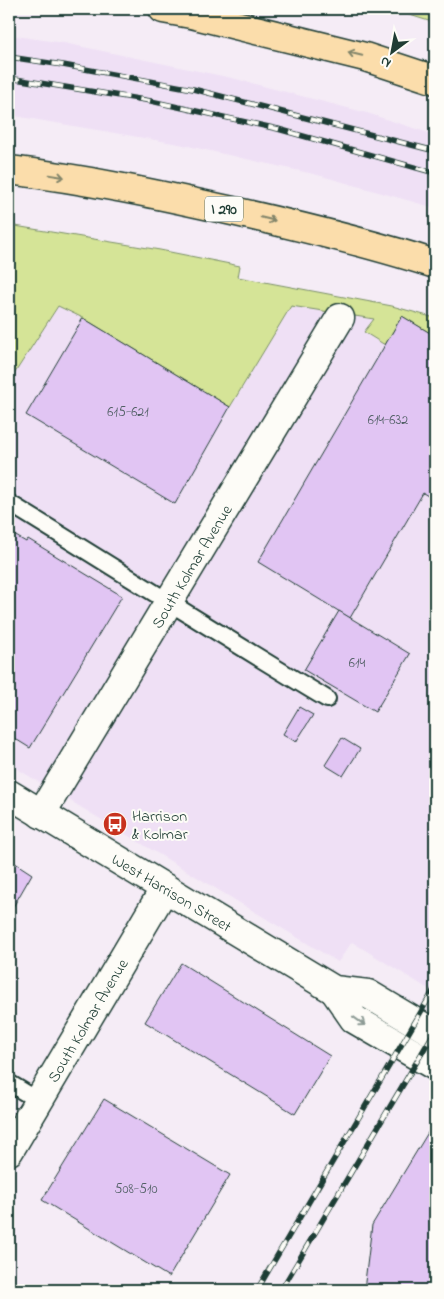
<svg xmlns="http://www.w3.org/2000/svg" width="444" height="1299" viewBox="0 0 444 1299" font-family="'Indie Flower',sans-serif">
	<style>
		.built { fill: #efe0f5 }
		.green { fill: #d5e497; stroke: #7a9066 }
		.building { fill: #e1c5f3; stroke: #1f3d34 }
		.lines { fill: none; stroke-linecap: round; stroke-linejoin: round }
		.service-casing { stroke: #1f3d34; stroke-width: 20 }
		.minor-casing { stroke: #1f3d34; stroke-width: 31 }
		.tertiary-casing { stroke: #1f3d34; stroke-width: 31 }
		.motorway-casing { stroke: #1f3d34; stroke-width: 31 }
		.service { stroke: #fdfcf7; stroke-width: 16 }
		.minor { stroke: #fdfcf7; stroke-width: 28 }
		.tertiary { stroke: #fdfcf7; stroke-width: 28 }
		.motorway { stroke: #fbddab; stroke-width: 28 }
		.rail-casing { stroke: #1f3d34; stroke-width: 5.5 }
		.rail { stroke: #fdfcf7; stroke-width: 4; stroke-dasharray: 11; stroke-linecap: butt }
		.oneway { stroke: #82856a }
		.oneway2 { stroke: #8e9c96 }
		.labels { text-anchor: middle; stroke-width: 4; stroke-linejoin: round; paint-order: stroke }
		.number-label { font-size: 14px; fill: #505f64 }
		.shield { fill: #fdfcf7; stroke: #62766e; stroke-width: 1 }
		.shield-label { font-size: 15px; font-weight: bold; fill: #1f3d34 }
		.street-label { font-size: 16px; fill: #1f3d34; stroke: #fdfcf7 }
		.poi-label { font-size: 16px; fill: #1f3d34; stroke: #fdfcf7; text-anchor: start }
	</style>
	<rect width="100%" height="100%" fill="#f5ecf6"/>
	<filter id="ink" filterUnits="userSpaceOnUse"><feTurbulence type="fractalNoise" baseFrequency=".02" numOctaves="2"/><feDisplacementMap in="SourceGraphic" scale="10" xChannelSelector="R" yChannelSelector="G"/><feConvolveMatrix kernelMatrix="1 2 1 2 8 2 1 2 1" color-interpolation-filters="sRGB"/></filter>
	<g filter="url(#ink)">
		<g class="built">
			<path d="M9,35L64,43L232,78L367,113L435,135V208L318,175L179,144L9,115Z"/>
			<path d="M58,305L83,318L291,306L402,316L435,336V993L352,942L338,962L9,764V382Z"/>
		</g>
		<g class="green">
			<path d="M388,9H435V23L394,10Z"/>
			<path d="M9,225L160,250L240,266L238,277L392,306L435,318V336L402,316L385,345L364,332L374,319L291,306L230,407L83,318L58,306L9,382Z"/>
		</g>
		<g class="building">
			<path d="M402,316L435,336V500L423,493L350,618L258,562Z"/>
			<path d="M83,318L230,407L175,504L26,415Z"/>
			<path d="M9,532L26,542L28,539L122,596L30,748L9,735Z"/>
			<path d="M339,611L410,654L375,712L304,670Z"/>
			<path d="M299,707L313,715L296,742L283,734Z"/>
			<path d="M342,738L360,749L343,776L325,765Z"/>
			<path d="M9,859L32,874L9,914Z"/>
			<path d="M181,963L330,1056L295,1114L145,1022Z"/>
			<path d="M104,1099L230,1175L169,1277L42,1200Z"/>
			<path d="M435,1121V1290H364L372,1225Z"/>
		</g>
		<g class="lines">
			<g class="service-casing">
				<g id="service">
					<path d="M9,503C115,568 220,635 327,699"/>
					<path d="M9,1083L39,1101"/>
				</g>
			</g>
			<g class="minor-casing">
				<g id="minor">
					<path d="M41,814L340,318"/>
					<path d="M9,1151L165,888"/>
				</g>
			</g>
			<g class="tertiary-casing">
				<g id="tertiary">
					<path d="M9,794L334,990L368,994L435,1034"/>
					<path d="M334,990L354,1019L435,1066"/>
				</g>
			</g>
			<g class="motorway-casing">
				<g id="motorway">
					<path d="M163,9L191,14L365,57L435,80"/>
					<path d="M9,170C85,179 161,195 237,212C303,227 370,243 435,264"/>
				</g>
			</g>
			<use href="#service" class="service"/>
			<use href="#minor" class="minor"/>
			<use href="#tertiary" class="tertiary"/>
			<use href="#motorway" class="motorway"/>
			<g class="rail-casing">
				<g id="rail">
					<path d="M9,57L63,65L193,89L435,151"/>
					<path d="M9,78L151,101L278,129L435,173"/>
					<path d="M257,1290L435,988"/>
					<path d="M281,1290L435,1031"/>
				</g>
			</g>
			<use href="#rail" class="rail"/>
		</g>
		<defs><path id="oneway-shaft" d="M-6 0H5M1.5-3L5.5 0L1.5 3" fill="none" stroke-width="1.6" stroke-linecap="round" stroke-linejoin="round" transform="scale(1.25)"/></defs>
		<g class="oneway">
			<use href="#oneway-shaft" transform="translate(355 54) rotate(-166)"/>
			<use href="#oneway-shaft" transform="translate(57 176) rotate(10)"/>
			<use href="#oneway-shaft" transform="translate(268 219) rotate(13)"/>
		</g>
		<use class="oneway2" href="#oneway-shaft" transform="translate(359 1021) rotate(36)"/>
	</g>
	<defs>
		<g id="bus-disc" transform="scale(1.25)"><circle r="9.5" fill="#c8321e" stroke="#fdfcf7"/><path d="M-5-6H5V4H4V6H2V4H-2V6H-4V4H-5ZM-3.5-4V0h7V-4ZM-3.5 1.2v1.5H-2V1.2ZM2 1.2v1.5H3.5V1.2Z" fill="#fff"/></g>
	</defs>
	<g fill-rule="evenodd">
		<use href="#bus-disc" x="115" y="824"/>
	</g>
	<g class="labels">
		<g class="number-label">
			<text x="128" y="416">615-621</text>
			<text x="388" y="424">614-632</text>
			<text x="357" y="667">614</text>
			<text x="136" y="1193">508-510</text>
		</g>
		<rect class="shield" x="205" y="196.5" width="38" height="25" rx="4"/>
		<g class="shield-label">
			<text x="224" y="214">I 290</text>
		</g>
		<g class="street-label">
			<text transform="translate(191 566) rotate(-59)" y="6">South Kolmar Avenue</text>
			<text transform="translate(172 892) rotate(31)" y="6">West Harrison Street</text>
			<text transform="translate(87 1020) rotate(-59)" y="6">South Kolmar Avenue</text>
		</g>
		<g class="poi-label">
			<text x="132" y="821">Harrison<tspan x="132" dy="18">&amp; Kolmar</tspan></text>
		</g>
	</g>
	<rect width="444" height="1299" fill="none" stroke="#fdfcf7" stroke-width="30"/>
	<rect x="15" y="15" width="414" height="1269" fill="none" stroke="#1f3d34" stroke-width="2" filter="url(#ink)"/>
	<g transform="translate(392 52) rotate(212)" stroke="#fdfcf7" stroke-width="4" paint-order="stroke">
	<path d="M0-4L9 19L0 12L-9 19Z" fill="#1f3d34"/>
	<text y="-8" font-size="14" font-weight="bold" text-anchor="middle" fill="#1f3d34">N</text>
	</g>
</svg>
